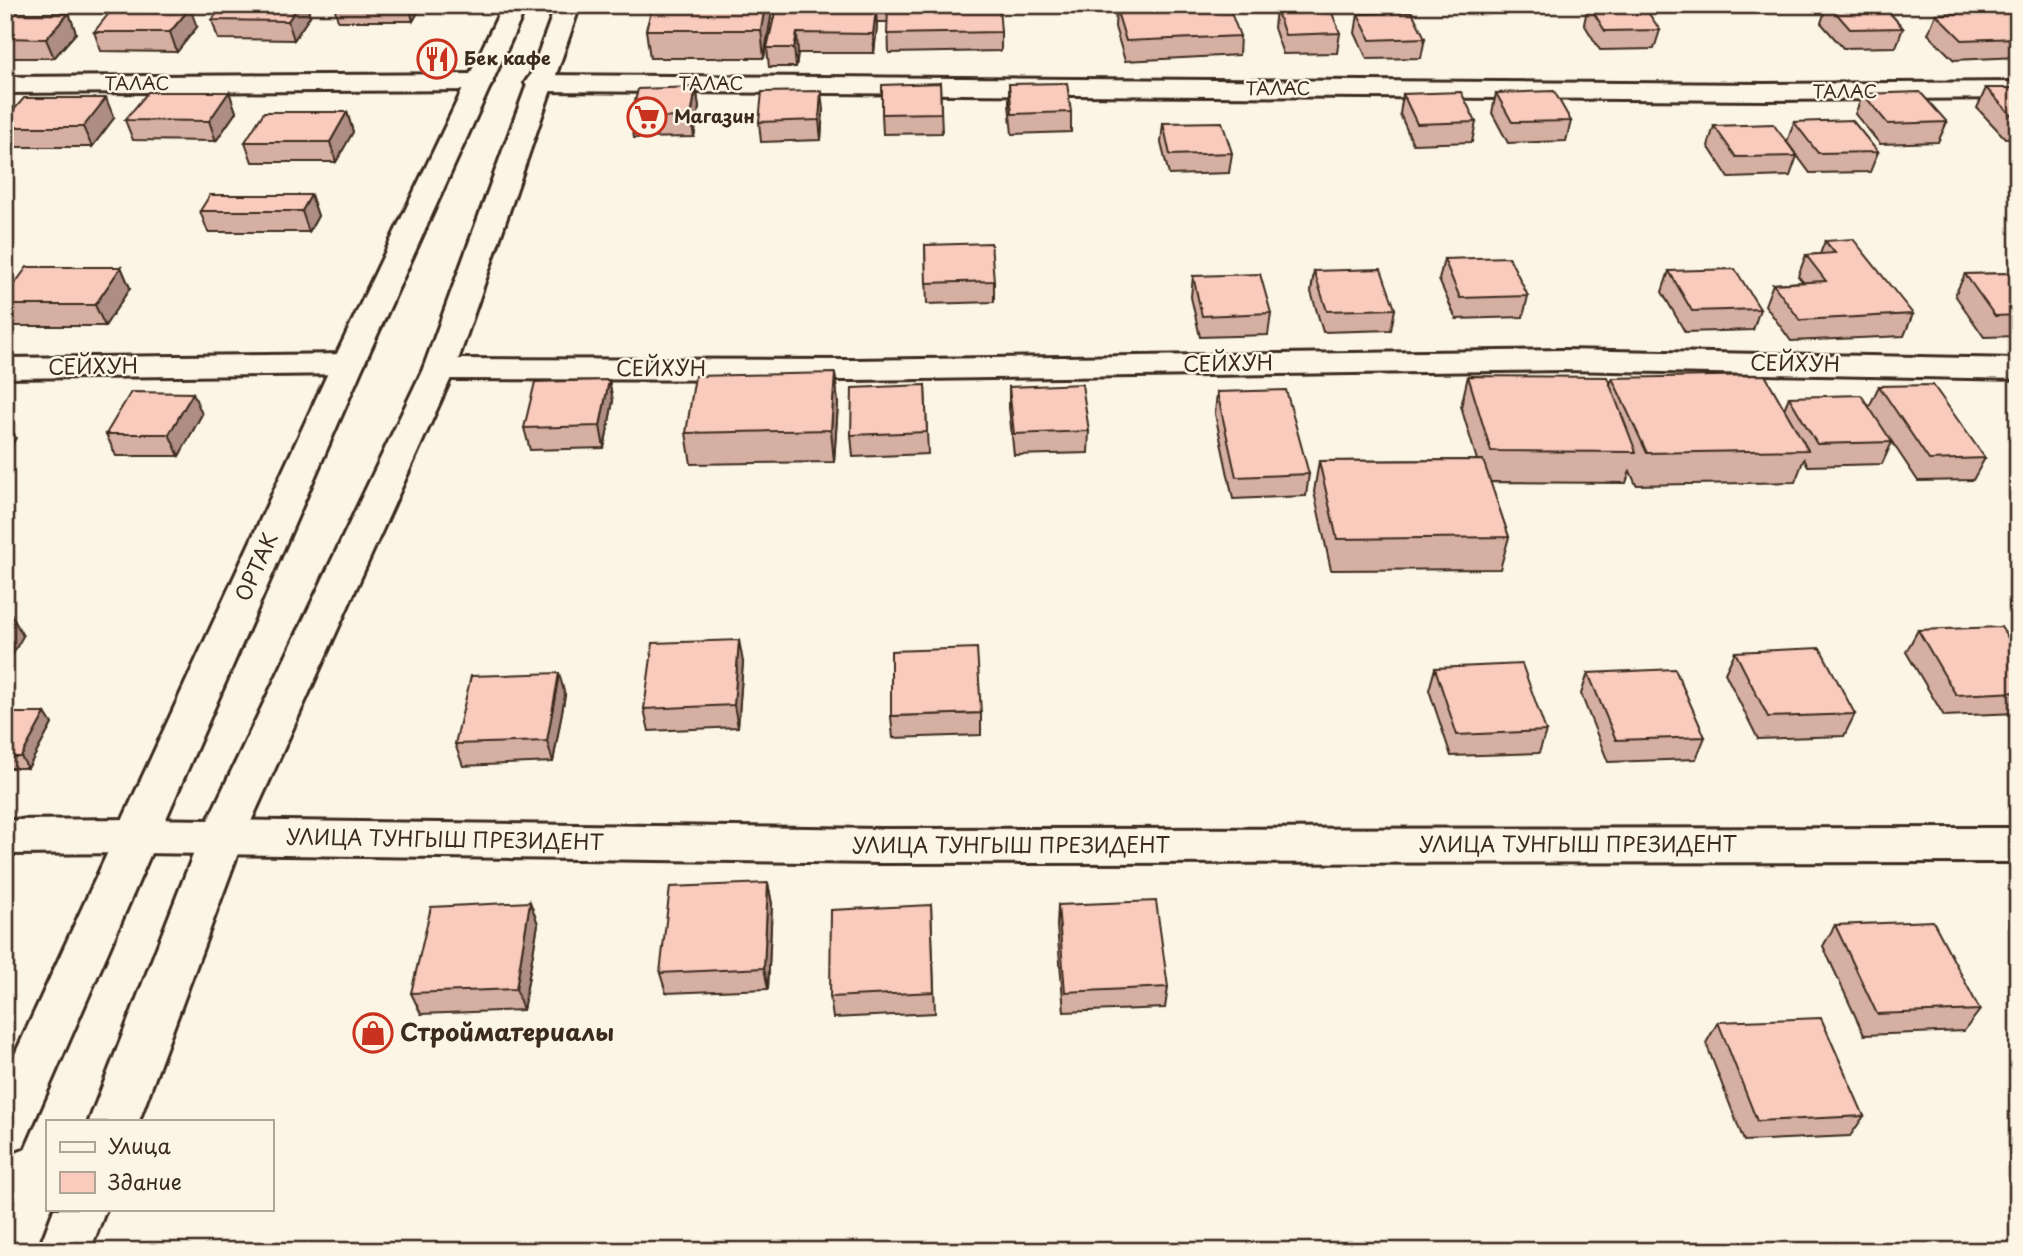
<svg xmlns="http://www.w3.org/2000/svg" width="2023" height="1256" viewBox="0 0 2023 1256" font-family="'Playpen Sans',sans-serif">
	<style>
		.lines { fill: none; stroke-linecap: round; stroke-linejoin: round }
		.street-casing { stroke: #3b2a1e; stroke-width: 6 }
		.secondary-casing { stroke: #3b2a1e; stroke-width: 6 }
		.street { fill: #fcf5e5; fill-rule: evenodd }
		.secondary { fill: #fcf5e5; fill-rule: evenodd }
		.wall { fill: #d6afa3; stroke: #3b2a1e; stroke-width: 2 }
		.shaded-wall { fill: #ae8e84; stroke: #3b2a1e; stroke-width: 2 }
		.building { fill: #f9cbbd; stroke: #3b2a1e; stroke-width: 2 }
		.labels { text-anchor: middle; stroke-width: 5; stroke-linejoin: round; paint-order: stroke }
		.far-poi-label { font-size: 18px; font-weight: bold; fill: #3b2a1e; stroke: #fcf5e5; text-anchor: start }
		.far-street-label { font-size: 18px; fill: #3b2a1e; stroke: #fcf5e5 }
		.street-label { font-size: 21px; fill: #3b2a1e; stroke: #fcf5e5 }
		.near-poi-label { font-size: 24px; font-weight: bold; fill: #3b2a1e; stroke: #fcf5e5; text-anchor: start }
	</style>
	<rect width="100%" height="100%" fill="#fcf5e5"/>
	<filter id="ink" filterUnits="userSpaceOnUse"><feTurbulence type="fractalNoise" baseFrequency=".0143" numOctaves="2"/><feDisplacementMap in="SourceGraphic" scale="14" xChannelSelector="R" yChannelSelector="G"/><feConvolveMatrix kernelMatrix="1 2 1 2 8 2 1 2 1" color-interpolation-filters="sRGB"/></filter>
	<g filter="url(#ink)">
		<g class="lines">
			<g class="street-casing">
				<g id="street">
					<path d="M480,74L489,76L493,82L489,88L480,90L5,93V77Z"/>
					<path d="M538,75L1766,84L2018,82V98L1766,100L538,91L529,89L525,83L529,77Z"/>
					<path d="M1562,350L2018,359V379L1562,370L853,380L439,379L427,376L423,369L427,362L439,359L853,360Z"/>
					<path d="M348,354L360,357L364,364L360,371L348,374L5,378V358Z"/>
					<path d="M138,819L880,829L2018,828V862L880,863L138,853L5,854V820Z"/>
				</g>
			</g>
			<g class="secondary-casing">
				<g id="secondary">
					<path d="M503,5H527L364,364L23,1147L5,1154V1076L332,364Z"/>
					<path d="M556,5H580L455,369L244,837L139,1121H89L200,837L423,369Z"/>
					<path d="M54,1209H106L90,1251H38Z"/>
				</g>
			</g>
			<use href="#street" class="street"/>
			<use href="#secondary" class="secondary"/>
		</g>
		<g class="wall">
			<path d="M334,5H422L413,21H338Z"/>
			<path d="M653,5H773L764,58H650L646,30Z"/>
			<path d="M862,5H908V9L1001,32V51L889,53L888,22H877L874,53H798L796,67H769L767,48L776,8L862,9Z"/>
			<path d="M1588,5L1660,30L1654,49L1600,50L1584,24Z"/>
			<path d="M1827,5H1883L1903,28L1896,47L1843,48L1821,23Z"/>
			<path d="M2013,5H2018V57L1954,60L1928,34L1936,14L2010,12Z"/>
			<path d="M1116,8L1240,36L1239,55L1125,61L1115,27Z"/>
			<path d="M1276,9L1340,33L1337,53L1283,54L1274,28Z"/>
			<path d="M5,13H69L76,33L54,58H5Z"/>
			<path d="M1358,14L1425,38L1421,58L1367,59L1355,33Z"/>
			<path d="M310,16L294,40L218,39L212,20Z"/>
			<path d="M197,27L177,52L101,51L94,32Z"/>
			<path d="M940,83L942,133L883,134L882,114Z"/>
			<path d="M1009,84L1071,112V132L1012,134L1009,104Z"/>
			<path d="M696,87L699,107L694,137L634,138L631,118Z"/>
			<path d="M1986,88H2018V137L2005,138L1977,108Z"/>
			<path d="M229,92L236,112L216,141L133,140L125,120Z"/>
			<path d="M1496,93L1571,121L1566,141L1508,143L1492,113Z"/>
			<path d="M1403,94L1476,122L1472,142L1413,144L1400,114Z"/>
			<path d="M1863,94L1947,122L1938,142L1880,144L1855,114Z"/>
			<path d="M823,110L821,140L761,142L759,122Z"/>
			<path d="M347,112L353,132L336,162H252L245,142Z"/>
			<path d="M114,118L92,147H9L5,139V120Z"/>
			<path d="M1794,122L1878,152L1870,172L1810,173L1787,142Z"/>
			<path d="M1163,123L1232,153L1229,173L1169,175L1161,143Z"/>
			<path d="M1714,126L1797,156L1790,176L1729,178L1708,146Z"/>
			<path d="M311,195L318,216L309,232H208L200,211Z"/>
			<path d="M1825,241L1913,314L1904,336L1791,341L1765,305L1773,284L1803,282L1798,276L1806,255L1820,254Z"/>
			<path d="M925,245L994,281V302L927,304Z"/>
			<path d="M1444,259L1528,296L1523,317L1456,319L1439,280Z"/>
			<path d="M121,267L130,288L105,326H10L5,317V297Z"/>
			<path d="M1314,271L1395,309L1391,330L1323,332L1311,292Z"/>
			<path d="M1669,271L1760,309L1753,330L1685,332L1662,292Z"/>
			<path d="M2018,273V336L1984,337L1955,295L1965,274Z"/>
			<path d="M1193,276L1271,313L1268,335L1200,337L1191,297Z"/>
			<path d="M835,373L838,404L834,462L691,464L686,433Z"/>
			<path d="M1468,376L1610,385L1612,378L1784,409L1789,397L1869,407L1879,386L1985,458L1973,480L1918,481L1892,442L1882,464L1808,466L1804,459L1795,482L1636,485L1630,471L1626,483L1490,482L1509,537L1500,569L1331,570L1314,492L1319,461L1477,460L1461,407Z"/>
			<path d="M609,380L613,401L604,448L530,450L524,428Z"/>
			<path d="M925,385L928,454L853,457L851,435Z"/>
			<path d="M1009,387L1089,431L1088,453L1014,455L1009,408Z"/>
			<path d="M1217,392L1309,474L1306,496L1233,499L1215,414Z"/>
			<path d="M202,414L179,456H116L106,434Z"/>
			<path d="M1918,630L2018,653V713L1944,716L1906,652Z"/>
			<path d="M1735,652L1855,714L1844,736L1758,739L1725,673Z"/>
			<path d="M743,662L738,727L649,731L644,709Z"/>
			<path d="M1435,668L1546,731L1539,753L1451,756L1429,690Z"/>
			<path d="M1588,673L1705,737L1696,759L1608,762L1581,694Z"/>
			<path d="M565,695L553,762L463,766L455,744Z"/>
			<path d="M45,713L52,724L28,768H5V715Z"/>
			<path d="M981,713V735L893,738L891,716Z"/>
			<path d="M768,883L772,904L768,989L666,993L660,973Z"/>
			<path d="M530,902L538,924L523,1010L421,1014L411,993Z"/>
			<path d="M931,905L935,1013L833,1018L830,997Z"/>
			<path d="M1058,905L1168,987L1165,1008L1064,1012L1057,926Z"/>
			<path d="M1835,925L1980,1010L1964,1031L1864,1035L1823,946Z"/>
			<path d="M1718,1022L1864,1116L1850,1136L1744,1141L1706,1043Z"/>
		</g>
		<g class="shaded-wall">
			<path d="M299,5H307L310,16L294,40L288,21Z"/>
			<path d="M409,5H422L413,21Z"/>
			<path d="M765,5H773L764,58L761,30Z"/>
			<path d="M190,8L197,27L177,52L170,32Z"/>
			<path d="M876,9L877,28L874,53L873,34Z"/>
			<path d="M69,13L76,33L54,58L46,39Z"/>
			<path d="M797,33L798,53L796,67L794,48Z"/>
			<path d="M696,87L699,107L694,137L691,117Z"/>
			<path d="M821,91L823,110L821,140L819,120Z"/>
			<path d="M229,92L236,112L216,141L209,121Z"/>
			<path d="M106,98L114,118L92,147L83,127Z"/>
			<path d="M347,112L353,132L336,162L330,142Z"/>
			<path d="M311,195L318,216L309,232L302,211Z"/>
			<path d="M5,252L10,261L5,267Z"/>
			<path d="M121,267L130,288L105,326L95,305Z"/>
			<path d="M835,373L838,404L834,462L831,430Z"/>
			<path d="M609,380L613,401L604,448L600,426Z"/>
			<path d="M193,393L202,414L179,456L169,434Z"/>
			<path d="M5,416L16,438L5,455Z"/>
			<path d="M11,614L23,636L5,668V623Z"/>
			<path d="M739,640L743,662L738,727L734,705Z"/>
			<path d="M559,673L565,695L553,762L547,741Z"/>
			<path d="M45,713L52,724L28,768L21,757Z"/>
			<path d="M768,883L772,904L768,989L764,968Z"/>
			<path d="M530,902L538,924L523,1010L516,989Z"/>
		</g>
		<g class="building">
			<path d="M223,5H299L288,21L212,20Z"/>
			<path d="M653,5H765L761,30H646Z"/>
			<path d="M1185,5H1228L1240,36L1126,41L1116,8Z"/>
			<path d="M1589,5H1643L1660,30L1605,31Z"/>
			<path d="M1829,5H1883L1903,28L1850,29Z"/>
			<path d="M114,7L190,8L170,32H94Z"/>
			<path d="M999,7L1001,32L887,34L888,9Z"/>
			<path d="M776,8L876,9L873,34L797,33L794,48H767Z"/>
			<path d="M1330,8L1340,33L1285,35L1276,9Z"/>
			<path d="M1412,12L1425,38L1370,40L1358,14Z"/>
			<path d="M2014,12L2018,15V38L1962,40L1936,14Z"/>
			<path d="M5,13H69L46,39L5,38Z"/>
			<path d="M940,83L941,113L882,114V85Z"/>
			<path d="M1067,83L1071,112L1012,114L1009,84Z"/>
			<path d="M696,87L691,117L631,118L638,89Z"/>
			<path d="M1986,88H2018V118H2014Z"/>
			<path d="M821,91L819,120L759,122L762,92Z"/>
			<path d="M1554,91L1571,121L1512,122L1496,93Z"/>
			<path d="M148,92H229L209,121L125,120Z"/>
			<path d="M1461,92L1476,122L1417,124L1403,94Z"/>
			<path d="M1920,92L1947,122L1888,124L1863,94Z"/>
			<path d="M24,98H106L83,127H5V120Z"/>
			<path d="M264,112H347L330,142H245Z"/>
			<path d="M1852,120L1878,152L1818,153L1794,122Z"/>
			<path d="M1222,122L1232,153L1170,155L1163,123Z"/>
			<path d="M1773,124L1797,156L1736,157L1714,126Z"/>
			<path d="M210,195H311L302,211H200Z"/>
			<path d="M1853,239L1913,314L1800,320L1773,284L1826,281L1806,255L1835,253L1825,241Z"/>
			<path d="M991,243L994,281L926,283L925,245Z"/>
			<path d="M1509,257L1528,296L1460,298L1444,259Z"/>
			<path d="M27,267H121L95,305H5V297Z"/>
			<path d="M1381,269L1395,309L1327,311L1314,271Z"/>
			<path d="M1735,269L1760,309L1692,311L1669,271Z"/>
			<path d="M2018,273V315L1995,316L1965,274Z"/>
			<path d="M1260,274L1271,313L1202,316L1193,276Z"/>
			<path d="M835,373L831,430L686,433L695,376Z"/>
			<path d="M1765,375L1808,450L1647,453L1612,378Z"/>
			<path d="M1468,376L1607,377L1636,452L1491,451Z"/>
			<path d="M609,380L600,426L524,428L535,382Z"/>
			<path d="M1082,384L1089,431L1014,434L1009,387Z"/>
			<path d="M925,385L927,432L851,435L852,388Z"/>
			<path d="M1933,385L1985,458L1929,460L1879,386Z"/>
			<path d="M1286,390L1309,474L1236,477L1217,392Z"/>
			<path d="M131,392L193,393L169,434H106Z"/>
			<path d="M1861,395L1892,442L1817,444L1789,397Z"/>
			<path d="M1483,460L1509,537L1337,539L1319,461Z"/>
			<path d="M5,614H11L5,623Z"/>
			<path d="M2001,627L2018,653V692L1956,695L1918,630Z"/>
			<path d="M739,640L734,705L644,709L653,643Z"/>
			<path d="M977,648L981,713L891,716V651Z"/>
			<path d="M1820,648L1855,714L1768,717L1735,652Z"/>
			<path d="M1522,664L1546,731L1457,735L1435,668Z"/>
			<path d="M1675,669L1705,737L1616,740L1588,673Z"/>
			<path d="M559,673L547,741L455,744L471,676Z"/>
			<path d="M6,713H45L21,757H5V715Z"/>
			<path d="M768,883L764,968L660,973L670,887Z"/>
			<path d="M1156,901L1168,987L1065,992L1058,905Z"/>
			<path d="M530,902L516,989L411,993L431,907Z"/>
			<path d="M931,905L934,992L830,997L831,910Z"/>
			<path d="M1933,921L1980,1010L1877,1014L1835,925Z"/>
			<path d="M1821,1018L1864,1116L1757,1121L1718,1022Z"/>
		</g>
	</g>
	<defs>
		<g id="restaurant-ring" transform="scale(2.0125)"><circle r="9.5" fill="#fcf5e5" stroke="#c8321e" stroke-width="1.5"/><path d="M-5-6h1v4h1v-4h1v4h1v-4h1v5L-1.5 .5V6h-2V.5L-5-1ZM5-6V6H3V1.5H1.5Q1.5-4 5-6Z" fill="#c8321e"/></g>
		<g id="supermarket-ring" transform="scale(2.0125)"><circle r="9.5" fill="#fcf5e5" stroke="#c8321e" stroke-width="1.5"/><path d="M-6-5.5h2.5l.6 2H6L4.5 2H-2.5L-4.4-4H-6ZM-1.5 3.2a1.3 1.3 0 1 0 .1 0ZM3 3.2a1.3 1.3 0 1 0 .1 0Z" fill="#c8321e"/></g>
		<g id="shop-ring" transform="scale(2.0125)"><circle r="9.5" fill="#fcf5e5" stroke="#c8321e" stroke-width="1.5"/><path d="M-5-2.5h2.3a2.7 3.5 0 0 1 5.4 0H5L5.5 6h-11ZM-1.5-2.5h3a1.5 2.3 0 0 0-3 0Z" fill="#c8321e"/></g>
	</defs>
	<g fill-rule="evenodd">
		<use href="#restaurant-ring" x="437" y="59"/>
		<use href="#supermarket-ring" x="647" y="117"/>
		<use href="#shop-ring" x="373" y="1033"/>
	</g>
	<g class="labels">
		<g class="far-poi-label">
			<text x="464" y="65">Бек кафе</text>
			<text x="674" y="123">Магазин</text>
		</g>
		<g class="far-street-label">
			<text x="137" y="90">ТАЛАС</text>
			<text x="711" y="90">ТАЛАС</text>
			<text x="1278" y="95">ТАЛАС</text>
			<text x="1845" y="98">ТАЛАС</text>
		</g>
		<g class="street-label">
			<text transform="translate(1228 364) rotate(-1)" y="7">СЕЙХУН</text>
			<text transform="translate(1795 364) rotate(1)" y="7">СЕЙХУН</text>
			<text transform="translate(93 367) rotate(-1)" y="7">СЕЙХУН</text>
			<text x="661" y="376">СЕЙХУН</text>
			<text transform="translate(257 567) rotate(-66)" y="7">ОРТАК</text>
			<text transform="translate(445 840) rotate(1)" y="7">УЛИЦА ТУНГЫШ ПРЕЗИДЕНТ</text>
			<text x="1578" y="852">УЛИЦА ТУНГЫШ ПРЕЗИДЕНТ</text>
			<text x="1011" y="853">УЛИЦА ТУНГЫШ ПРЕЗИДЕНТ</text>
		</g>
		<g class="near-poi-label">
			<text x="400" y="1041">Стройматериалы</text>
		</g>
	</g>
	<rect width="2023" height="1256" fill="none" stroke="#fcf5e5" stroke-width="28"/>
	<rect x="14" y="14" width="1995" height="1228" fill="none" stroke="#3b2a1e" stroke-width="2.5" filter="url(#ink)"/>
	<rect x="46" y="1120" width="228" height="91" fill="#fcf5e5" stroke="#afa495" stroke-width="2"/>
	<rect x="60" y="1142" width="35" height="10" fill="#fcf5e5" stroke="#afa495" stroke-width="2"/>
	<text x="108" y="1154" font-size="21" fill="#3b2a1e">Улица</text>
	<rect x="60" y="1172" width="35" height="21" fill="#f9cbbd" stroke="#afa495" stroke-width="2"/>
	<text x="108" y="1190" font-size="21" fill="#3b2a1e">Здание</text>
</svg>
